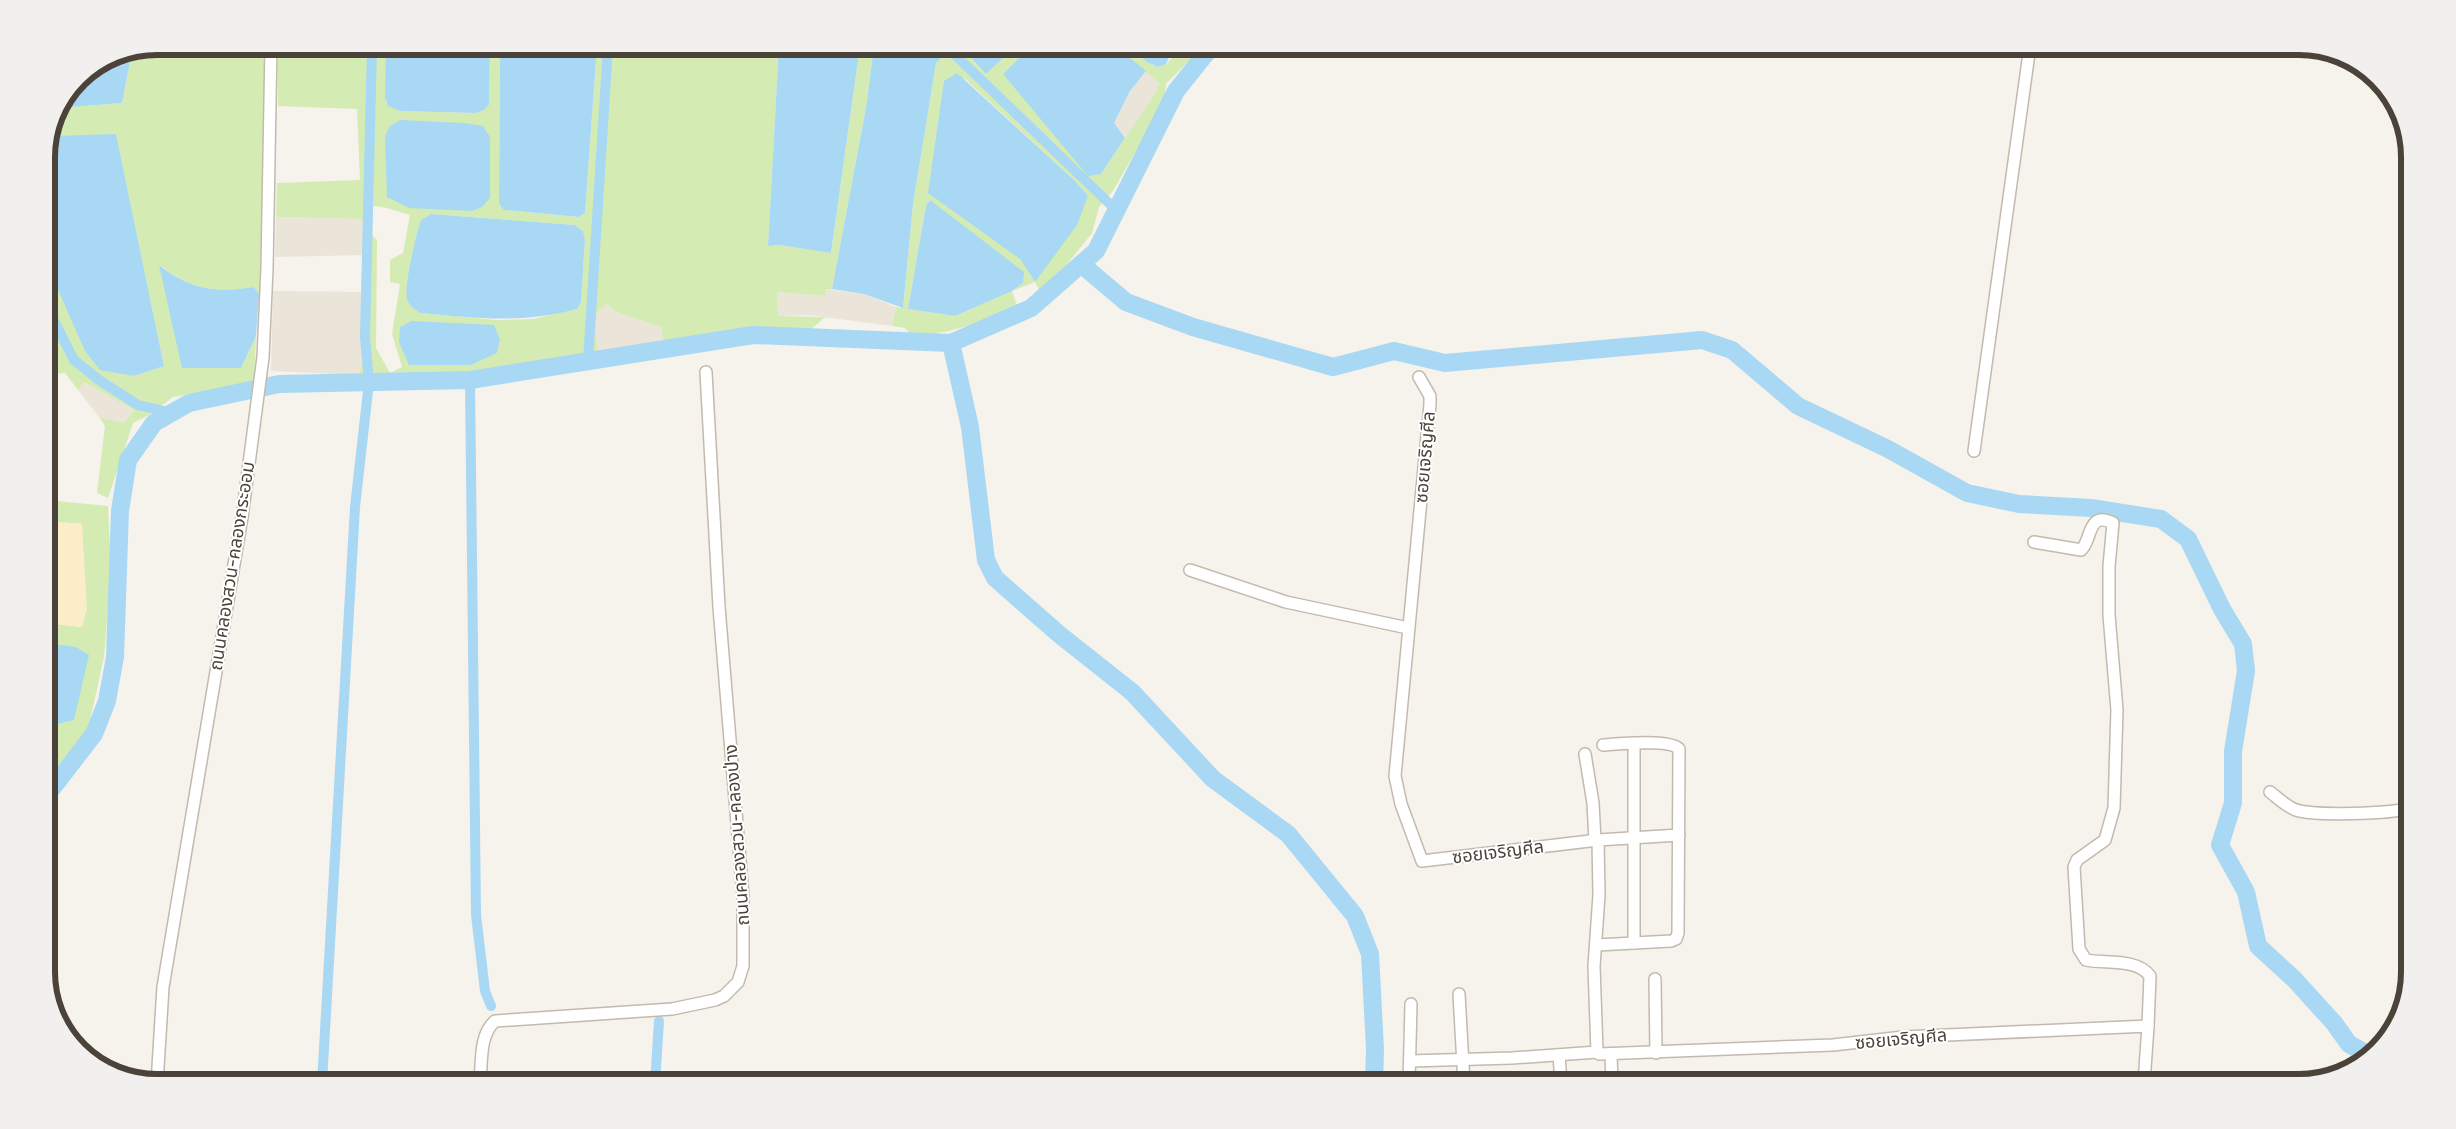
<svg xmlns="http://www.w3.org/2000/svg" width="2456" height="1129" viewBox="0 0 2456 1129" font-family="Inter,'Noto Sans Thai',sans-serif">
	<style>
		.residential { fill: #eae4d9 }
		.green { fill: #d5ebb4; fill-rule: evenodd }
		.sand { fill: #faedc8 }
		.water { fill: #a8d8f3 }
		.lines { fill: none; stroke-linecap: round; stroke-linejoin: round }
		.canal { stroke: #a8d8f3; stroke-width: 10 }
		.river { stroke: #a8d8f3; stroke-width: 18 }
		.minor-casing { stroke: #c2baad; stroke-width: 14 }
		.minor { stroke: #fff; stroke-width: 11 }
		.labels { text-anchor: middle; stroke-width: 4; stroke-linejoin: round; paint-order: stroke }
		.street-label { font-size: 18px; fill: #4b4339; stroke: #fff }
		.rim { fill: none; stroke: #4b4339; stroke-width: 6 }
	</style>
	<rect width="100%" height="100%" fill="#f6f2ec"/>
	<g class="residential">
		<path d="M1146,71L1159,83L1156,92L1125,138L1114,123L1130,91Z"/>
		<path d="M276,217L364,219L362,255L275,257Z"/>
		<path d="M826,289L864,294L896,307L892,326L809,315L778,316L777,292L825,296Z"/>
		<path d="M273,291L362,292V362L359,375L271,371Z"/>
		<path d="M607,303L614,311L661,327L664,345L598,353L594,315Z"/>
		<path d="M84,382L134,410L124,423L99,417L78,390Z"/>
	</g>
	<g class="green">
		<path d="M157,46H264L266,121L259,294L254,287C215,293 192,290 160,265L241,368L256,336L254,382L173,397L151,414L133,423L108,498L97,493L105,426L99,417L124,423L134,410L84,382L78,390L65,373L46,375L56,362L46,339V263L61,295L134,376L164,366L116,135L50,136L55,114L59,108L122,103L132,51Z"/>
		<path d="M278,46H368L364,219L276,217L277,183L360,180L357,109L278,106Z"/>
		<path d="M375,46H386V103L400,111L476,113L484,110L489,105L490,46H500L499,203L505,210L579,217L585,213L597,46H779L768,246L779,245L831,253L860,46H874L866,108L832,289H826L825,296L777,292L778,316L825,317L808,332C759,330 712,336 664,345L661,327L614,311L607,303L594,315L598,353C524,372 435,385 359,375L362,362L363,226L377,240L376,348L390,373L402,367L392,334L400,284L390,282V260L403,253L410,215C395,211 389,207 373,206ZM431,214L575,225L583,231L585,240L581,302L577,309L533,319L497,320L420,313L407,297L421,220ZM497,353L471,365H409Z"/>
		<path d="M931,46H960L986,74L1016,46H1031L1003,74L1101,174L1156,92L1159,83L1116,46H1130L1147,62L1158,67L1166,64L1185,46H1204L1166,84L1165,100L1113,191L1099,207L1092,233L1064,268L1040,292L1035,282L1012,291L1017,306C981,323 953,333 912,336L905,328L892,326L896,307L903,308L913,204L936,63L941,58ZM964,78L1074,180L1088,196L1035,282L1020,259ZM930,200L1023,283L1012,291L955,316L908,309L926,206Z"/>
		<path d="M46,500L108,506L111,572L104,657L88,729L53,773L47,770L46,623L82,627V524L46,521Z"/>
	</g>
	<path class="sand" d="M46,521L82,524L87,609L82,627L46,623Z"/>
	<g class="water">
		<path d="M386,46H490L489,105L484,110L476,113L400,111L388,106L385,97Z"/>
		<path d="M500,46H597L585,213L579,217L504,210L499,203Z"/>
		<path d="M779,46H860L831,253L779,245L768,246Z"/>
		<path d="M874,46H931L941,58L936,63L913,204L903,308L864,294L832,289L866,108Z"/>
		<path d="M960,46H1016L986,74Z"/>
		<path d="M1031,46H1116L1146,71L1130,91L1114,123L1125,138L1101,174L1088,176L1003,74Z"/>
		<path d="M1130,46H1174L1166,64L1158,67L1147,62Z"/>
		<path d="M132,51L122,103L59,108L79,78L115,55Z"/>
		<path d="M957,73L1074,180L1088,196L1077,225L1035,282L1020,259L928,193L944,81Z"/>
		<path d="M400,120L464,123L483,126L490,137V198L482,207L472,211L409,208L387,197L385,136L390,126Z"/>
		<path d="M116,134L164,366L134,376L100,370L85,351L46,263V150L50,136Z"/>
		<path d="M930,200L1024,272L1023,283L1012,291L955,316L908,309L926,206Z"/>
		<path d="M431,214L575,225L583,231L585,240L581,302L577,309C523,324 476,318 420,313C415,309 409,306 407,299C404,285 416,235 421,220Z"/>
		<path d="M159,265C192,290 214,293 254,287L259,294L256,336L241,368H182Z"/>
		<path d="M412,321L494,325L500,339L497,353L471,365H409L399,342L400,327Z"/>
		<path d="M46,643L76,647L89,655L74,720L46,727Z"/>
	</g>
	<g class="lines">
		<g class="canal">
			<path d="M946,46L1116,210"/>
			<path d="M46,305L74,360L99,380L138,405L172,413"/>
			<path d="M588,361L608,46"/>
			<path d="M470,380L476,915L485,991L491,1006"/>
			<path d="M322,1083L355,507L369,382L365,337L372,46"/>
			<path d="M655,1083L659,1021"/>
		</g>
		<g class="river">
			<path d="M1081,264L1126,302L1193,327L1333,367L1394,351L1445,363L1702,340L1732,350L1798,406L1888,449L1967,493L2019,504L2091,508L2161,519L2188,539L2222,609L2243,644L2246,671L2233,751V803L2220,845L2246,892L2258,946L2294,979L2334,1023L2349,1044L2369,1055"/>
			<path d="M951,343L970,427L986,560L995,578L1060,635L1132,692L1213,779L1288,834L1355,916L1370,954L1375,1049L1374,1083"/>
			<path d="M47,795L94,734L107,701L115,657L120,511L128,460L154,423L189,403L279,384L470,380L753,335L951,343L1031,308L1096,251L1176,91L1212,46"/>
		</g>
		<g class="minor-casing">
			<g id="minor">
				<path d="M1419,377L1430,396V404L1395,776L1401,804L1422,861L1598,840L1679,835"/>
				<path d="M1974,451L2030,46"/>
				<path d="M2034,542L2081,550C2092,541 2087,510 2113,523L2109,566V615L2117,710L2114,808L2105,840L2077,860L2074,867L2079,949L2086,960C2105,964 2137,958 2150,976L2148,1026"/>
				<path d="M1190,570L1286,602L1408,628"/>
				<path d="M1585,754L1593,803L1595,841"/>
				<path d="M2270,792C2278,798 2287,807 2296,810C2315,816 2390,814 2410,808"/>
				<path d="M1598,840L1599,895L1594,966L1597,1052L1599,1054L1833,1045L1903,1037L2148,1026L2144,1083"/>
				<path d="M1634,943V744"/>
				<path d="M1597,945L1671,941L1676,939L1678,933L1679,749C1670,739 1617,744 1603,745"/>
				<path d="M1655,979L1656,1053"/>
				<path d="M1459,994L1464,1083"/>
				<path d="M1559,1055L1561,1083"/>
				<path d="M1611,1055L1612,1083"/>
				<path d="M1410,1061L1512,1058L1597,1052"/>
				<path d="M157,1083L163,987L242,517L263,357L267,268L271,46"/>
				<path d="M480,1083C482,1062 479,1035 495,1021L672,1009L715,1000L724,996L738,982L743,966V896L719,607L706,372"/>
				<path d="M1409,1083L1411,1004"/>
			</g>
		</g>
		<use href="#minor" class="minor"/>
	</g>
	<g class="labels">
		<g class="street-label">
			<text transform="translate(1425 457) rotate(-85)" y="6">ซอยเจริญศีล</text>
			<text transform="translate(232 566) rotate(-81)" y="6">ถนนคลองสวน-คลองกระออม</text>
			<text transform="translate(737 835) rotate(-94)" y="6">ถนนคลองสวน-คลองป่าง</text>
			<text transform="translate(1498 852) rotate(-7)" y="6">ซอยเจริญศีล</text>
			<text transform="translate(1901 1039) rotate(-5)" y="6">ซอยเจริญศีล</text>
		</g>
	</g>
	<path d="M0 0H2456V1129H0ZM157 55H2299A102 102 0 0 1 2401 157V972A102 102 0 0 1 2299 1074H157A102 102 0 0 1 55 972V157A102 102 0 0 1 157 55Z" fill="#f1f0ef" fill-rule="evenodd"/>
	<path class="rim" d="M157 55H2299A102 102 0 0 1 2401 157V972A102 102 0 0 1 2299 1074H157A102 102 0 0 1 55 972V157A102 102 0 0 1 157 55Z"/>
</svg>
